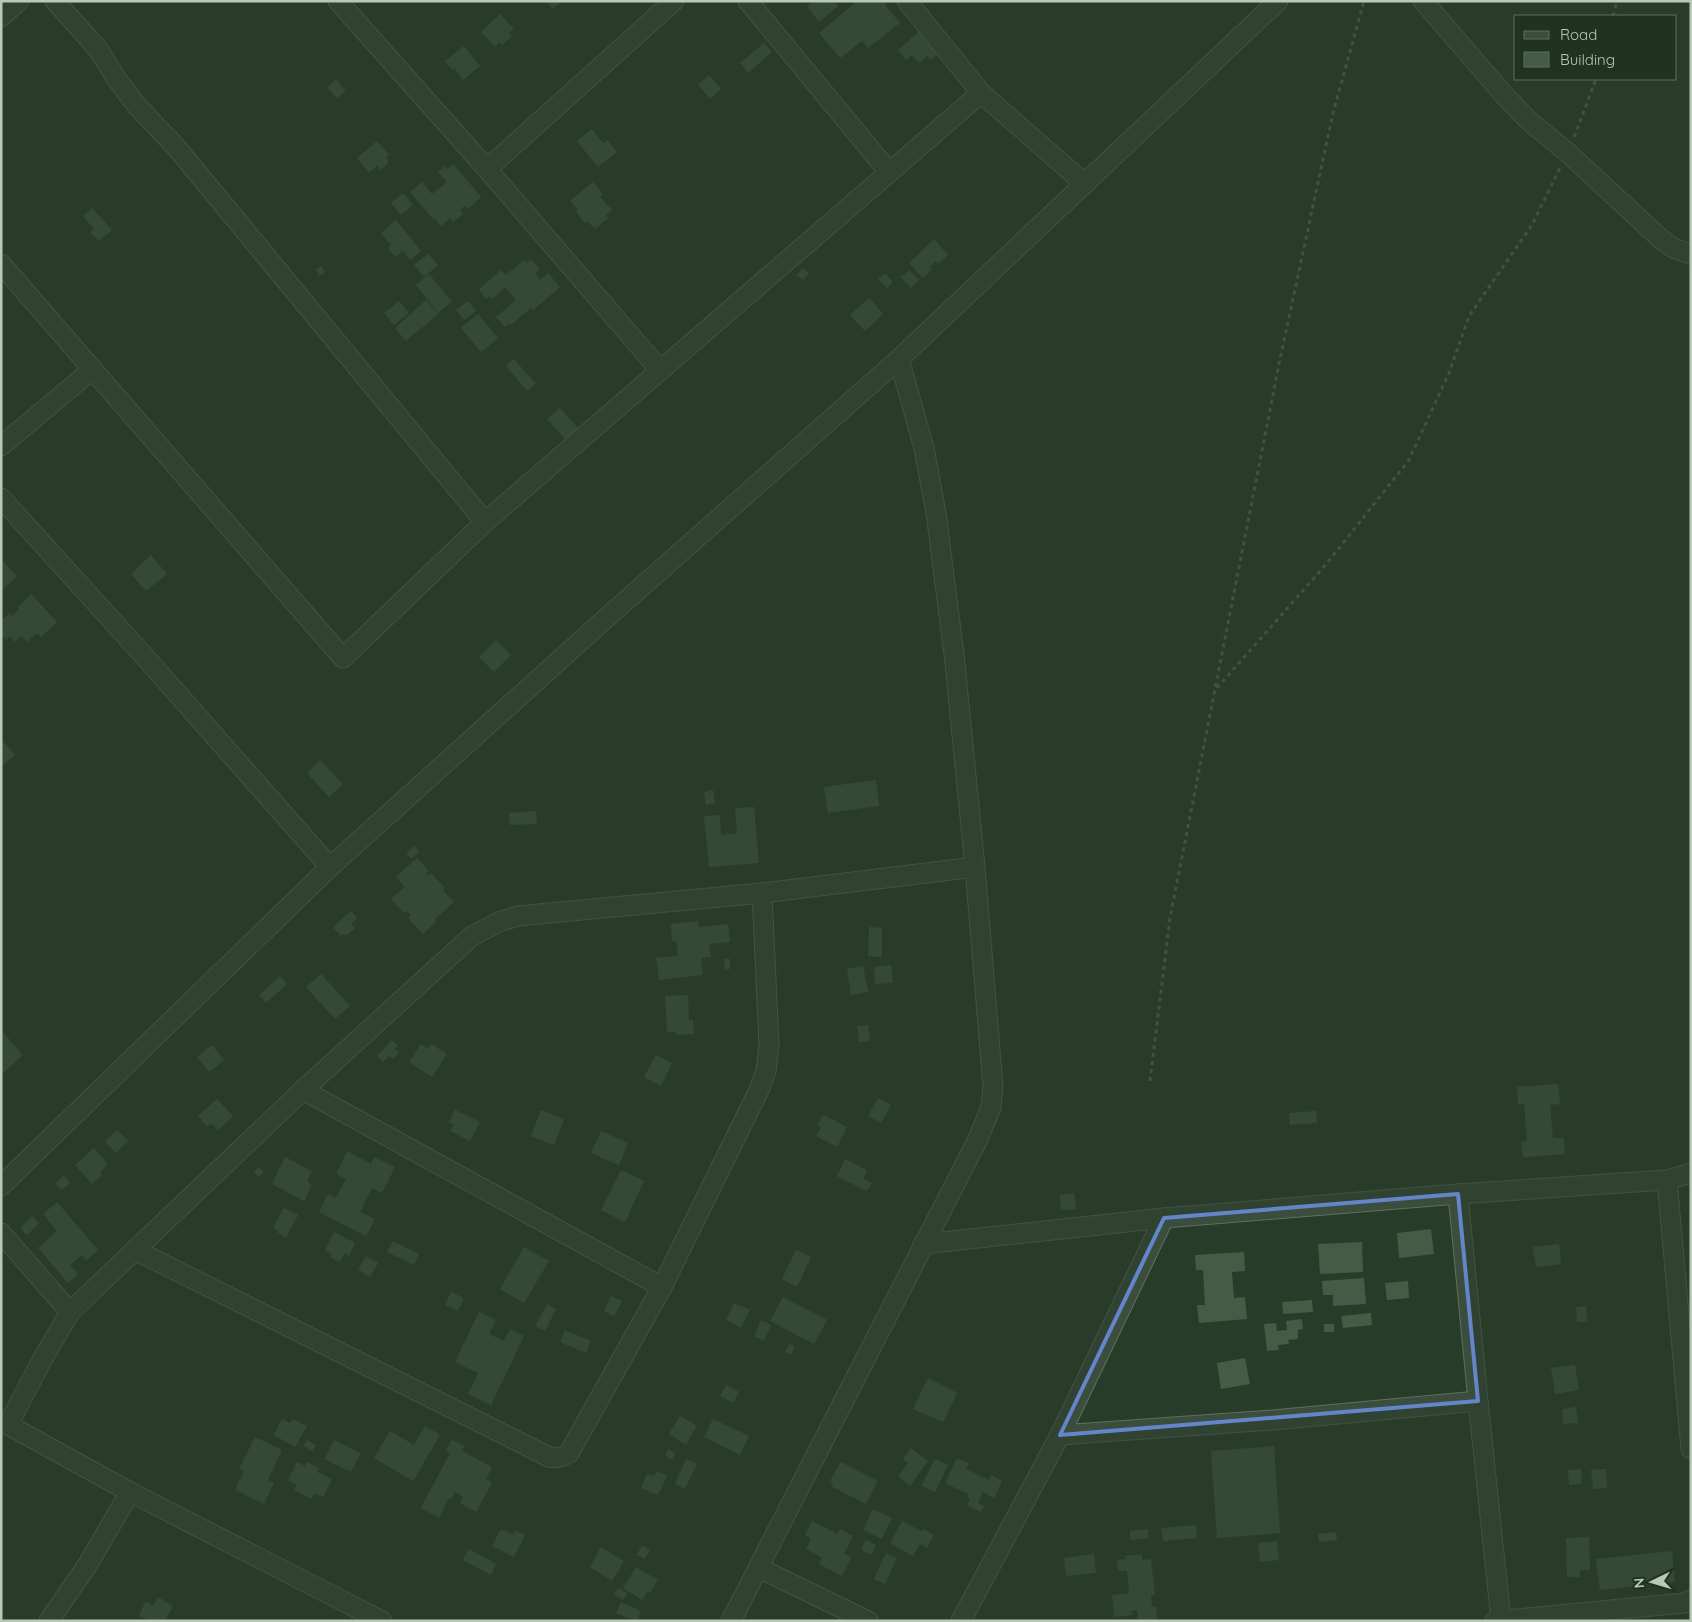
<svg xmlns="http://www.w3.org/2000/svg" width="1692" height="1622" viewBox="0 0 1692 1622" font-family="Quicksand,sans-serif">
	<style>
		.building { fill: #445c46 }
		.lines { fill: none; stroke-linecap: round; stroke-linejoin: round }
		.street-casing { stroke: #5f7061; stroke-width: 21 }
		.path { stroke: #616d5b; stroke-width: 3; stroke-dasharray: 4 4; stroke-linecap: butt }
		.street { stroke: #3b4d3d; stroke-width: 19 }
		.marked { fill: none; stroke: #6385ca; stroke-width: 4; stroke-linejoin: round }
	</style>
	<rect width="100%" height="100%" fill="#283d29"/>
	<g class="building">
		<path d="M546,1H562L553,9Z"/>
		<path d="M813,1H834L838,6L819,22L807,6Z"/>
		<path d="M857,1H886L887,3L885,5L900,23L868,48L862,41L840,58L819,33Z"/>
		<path d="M500,14L514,29L509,33L512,36L502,45L499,42L495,47L481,32Z"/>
		<path d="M922,29L941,51L931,60L927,56L919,63L912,55L906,60L898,50Z"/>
		<path d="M764,43L772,52L748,73L740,63Z"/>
		<path d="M464,46L480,66L463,80L454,68L452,70L445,61Z"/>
		<path d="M709,75L721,89L710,99L698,85Z"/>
		<path d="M336,79L346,91L337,98L327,87Z"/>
		<path d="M592,129L603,143L607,140L617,152L598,167L577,141Z"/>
		<path d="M377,141L389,155L386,158L389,162L381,170L377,166L369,173L357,158Z"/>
		<path d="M453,164L481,197L468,209L465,205L460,210L463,214L453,222L450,218L441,226L434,218L433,219L410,192L422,182L432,194L447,182L438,172L445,166L447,169Z"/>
		<path d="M593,182L603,194L600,197L612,210L606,215L608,218L595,229L587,221L585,223L576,212L578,210L570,201Z"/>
		<path d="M403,193L413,205L401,215L391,203Z"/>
		<path d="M92,208L112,230L99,241L90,232L94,229L83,216Z"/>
		<path d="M396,220L421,251L410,260L403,251L395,257L388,248L391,245L381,233Z"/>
		<path d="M934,239L948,255L938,264L936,261L930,267L932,269L923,278L909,263Z"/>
		<path d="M428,254L438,265L424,277L414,265Z"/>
		<path d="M531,259L540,269L535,273L540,280L548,273L560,287L533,310L531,308L511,325L510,323L505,327L496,317L516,300L505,287L492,299L490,296L486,299L479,289L501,270L506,275L524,260L526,263Z"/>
		<path d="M321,266L325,272L319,276L316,269Z"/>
		<path d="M803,268L809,273L803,280L797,275Z"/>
		<path d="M909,270L919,280L911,288L901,277Z"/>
		<path d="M885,273L893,282L887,288L878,279Z"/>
		<path d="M429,274L452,302L438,313L416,285Z"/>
		<path d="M869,298L883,314L865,331L850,315Z"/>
		<path d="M426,300L438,314L422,328L412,317L421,328L406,341L395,328Z"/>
		<path d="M399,301L409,313L394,325L384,313Z"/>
		<path d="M468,301L476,311L464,320L456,310Z"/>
		<path d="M478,314L498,338L481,352L461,328Z"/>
		<path d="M514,359L536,384L527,391L506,366Z"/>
		<path d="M560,408L578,428L565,439L547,419Z"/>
		<path d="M151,555L167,574L146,591L131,574Z"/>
		<path d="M1,559L17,576L1,591Z"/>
		<path d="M31,594L57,622L41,637L37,633L27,642L21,636L15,642L10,636L6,640L1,635V621L10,613L12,616L19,609L18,607Z"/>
		<path d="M496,640L511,655L494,672L479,657Z"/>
		<path d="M1,739L15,755L1,767Z"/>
		<path d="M320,760L343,784L329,797L307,773Z"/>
		<path d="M876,780L879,806L828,813L824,787Z"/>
		<path d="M713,790L715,803L706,805L704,792Z"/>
		<path d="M754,807L759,863L709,867L704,816L720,815L721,835L737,833L735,808Z"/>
		<path d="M536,811L537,824L510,825L509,813Z"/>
		<path d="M415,846L419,852L411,859L406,853Z"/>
		<path d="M417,858L429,871L426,873L429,876L431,873L445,888L443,890L454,902L434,920L436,922L423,934L408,918L411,915L407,911L404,913L391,899L405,887L396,877Z"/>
		<path d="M351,911L357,918L351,924L355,928L346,936L344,934L341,936L333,927Z"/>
		<path d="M698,921L699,927L728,924L730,942L709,944L711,957L701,958L703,975L659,980L656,958L678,956L676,941H672L671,924Z"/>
		<path d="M869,927L882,928V957L868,956Z"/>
		<path d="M724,959H730V969H725Z"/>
		<path d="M891,965L893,983L875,984L874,967Z"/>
		<path d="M863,966L868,992L851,995L847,969Z"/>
		<path d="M321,974L350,1006L335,1019L306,987Z"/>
		<path d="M280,976L287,984L266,1003L259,995Z"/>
		<path d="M688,995L689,1020H693L694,1034L676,1035V1032H667L665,996Z"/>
		<path d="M868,1025L870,1041L859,1042L857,1026Z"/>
		<path d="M1,1030L23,1055L1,1075Z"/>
		<path d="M392,1040L398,1046L395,1048L399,1053L393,1059L389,1056L383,1062L377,1056Z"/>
		<path d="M421,1044L428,1049L431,1044L447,1054L432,1077L409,1062Z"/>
		<path d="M212,1045L224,1060L209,1072L197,1057Z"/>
		<path d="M656,1055L672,1063L661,1086L644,1077Z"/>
		<path d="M1558,1084L1560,1104L1550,1105L1553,1138H1564L1565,1154L1523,1157L1521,1142L1527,1141L1524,1104H1518L1517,1087Z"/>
		<path d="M878,1098L891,1105L881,1123L868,1116Z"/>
		<path d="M217,1099L233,1116L218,1130L211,1123L207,1127L198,1116Z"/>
		<path d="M455,1110L480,1122L470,1141L450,1131L454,1125L449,1122Z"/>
		<path d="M541,1110L564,1119L554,1145L531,1136Z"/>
		<path d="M1316,1111L1317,1123L1290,1125L1289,1113Z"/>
		<path d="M823,1115L847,1127L837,1147L816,1136L821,1127L817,1125Z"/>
		<path d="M117,1130L128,1141L116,1153L105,1142Z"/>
		<path d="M601,1131L628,1143L619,1165L591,1153Z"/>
		<path d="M94,1148L108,1164L100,1172L102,1175L92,1184L75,1165Z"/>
		<path d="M347,1151L371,1164L374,1157L395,1167L382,1193L372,1188L360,1212L375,1219L366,1236L319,1212L328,1194L336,1198L346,1179L336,1174Z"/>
		<path d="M285,1157L312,1171L307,1182L312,1185L304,1201L272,1184Z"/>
		<path d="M845,1159L867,1170L863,1178L872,1183L867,1191L837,1176Z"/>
		<path d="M259,1167L264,1173L258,1177L254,1171Z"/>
		<path d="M621,1170L644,1181L625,1222L601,1210Z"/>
		<path d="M64,1176L70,1183L61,1190L55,1183Z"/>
		<path d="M1074,1193L1076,1209L1061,1210L1060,1195Z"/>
		<path d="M57,1202L98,1250L86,1261L82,1255L70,1265L78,1274L68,1283L38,1248L57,1231L43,1214Z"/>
		<path d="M284,1208L298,1215L286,1238L277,1232L278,1230L273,1228Z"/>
		<path d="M32,1216L39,1223L27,1235L20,1228Z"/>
		<path d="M1431,1229L1434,1254L1399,1258L1397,1233Z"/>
		<path d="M334,1232L355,1243L349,1256L345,1253L340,1262L330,1257L332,1254L325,1250Z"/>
		<path d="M393,1241L419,1254L414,1265L387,1252Z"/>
		<path d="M1362,1242L1363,1272L1320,1274L1318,1244Z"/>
		<path d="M1559,1244L1561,1264L1536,1267L1533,1247Z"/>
		<path d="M524,1247L549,1261L524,1303L500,1289Z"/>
		<path d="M796,1250L811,1257L797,1287L782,1279Z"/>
		<path d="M1244,1252L1245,1271L1232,1272L1234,1298L1245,1297L1247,1319L1199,1323L1197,1305H1205L1203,1270H1196L1195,1255Z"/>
		<path d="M366,1256L378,1263L370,1277L358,1270Z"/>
		<path d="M1364,1278L1366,1304L1333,1306V1295H1323L1322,1281Z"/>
		<path d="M1408,1281L1409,1298L1387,1300L1385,1283Z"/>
		<path d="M451,1292L464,1298L458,1311L445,1305Z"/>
		<path d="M611,1296L622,1301L614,1316L604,1311Z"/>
		<path d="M783,1297L827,1320L814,1344L770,1321Z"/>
		<path d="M1312,1300L1313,1312L1283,1314L1282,1302Z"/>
		<path d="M734,1303L750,1310L741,1328L726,1320Z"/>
		<path d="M547,1304L556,1309L545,1331L535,1326Z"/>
		<path d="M1586,1306L1587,1322H1577L1576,1307Z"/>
		<path d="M479,1312L496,1320L489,1334L504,1341L510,1329L524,1336L491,1405L468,1394L478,1373L455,1362Z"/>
		<path d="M1371,1313L1372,1325L1343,1328L1341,1316Z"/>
		<path d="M1302,1319L1303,1329L1298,1330V1339L1288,1340L1289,1344L1278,1345L1279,1350L1267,1351L1264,1324L1276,1323L1277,1331L1287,1330L1286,1321Z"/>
		<path d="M761,1320L771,1325L764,1341L754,1336Z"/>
		<rect x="1324" y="1324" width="10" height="8"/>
		<path d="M565,1330L591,1341L586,1353L560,1342Z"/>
		<path d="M789,1344L795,1347L791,1355L785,1352Z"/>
		<path d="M1245,1358L1250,1384L1221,1389L1217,1363Z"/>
		<path d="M1575,1365L1579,1390L1555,1394L1551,1368Z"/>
		<path d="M928,1378L957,1393L943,1422L913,1409Z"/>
		<path d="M726,1385L739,1392L733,1403L720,1396Z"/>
		<path d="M1576,1407L1578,1423L1563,1424L1562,1409Z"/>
		<path d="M680,1416L697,1426L686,1445L669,1434Z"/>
		<path d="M282,1419L290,1423L293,1419L307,1426L295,1447L274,1435Z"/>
		<path d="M713,1419L749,1436L740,1455L704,1437Z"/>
		<path d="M425,1426L440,1435L413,1481L374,1458L390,1431L414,1445Z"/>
		<path d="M255,1437L282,1450L268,1480L274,1483L264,1504L235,1490L244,1471L239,1469Z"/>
		<path d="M307,1440L316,1445L312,1451L303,1446Z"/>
		<path d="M334,1440L361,1453L351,1472L325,1459Z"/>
		<path d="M452,1440L465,1446L462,1451L492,1467L486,1479L492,1482L476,1512L460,1503L463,1496L455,1492L452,1499L449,1498L439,1518L421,1508L450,1453L446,1451Z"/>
		<path d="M1274,1446L1280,1533L1217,1538L1211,1451Z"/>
		<path d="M911,1448L928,1461L910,1486L898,1476L908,1463L903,1459Z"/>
		<path d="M668,1449L675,1453L673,1460L665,1456Z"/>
		<path d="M957,1458L969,1463L966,1469L989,1480L991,1475L1002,1481L994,1498L983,1492L978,1503L984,1506L981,1512L967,1505L970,1499L967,1497L968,1494L945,1483Z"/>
		<path d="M686,1459L697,1464L685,1489L675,1484Z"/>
		<path d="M935,1459L948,1465L935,1492L921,1486Z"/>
		<path d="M297,1462L305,1466L307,1462L319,1468L317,1472L332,1479L323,1497L314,1493L312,1499L294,1490L297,1485L288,1480Z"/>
		<path d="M841,1462L878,1481L866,1504L831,1486L833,1483L830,1481Z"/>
		<path d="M1581,1469L1582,1484L1569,1485L1568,1470Z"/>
		<path d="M1606,1469L1607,1488L1593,1489L1591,1470Z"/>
		<path d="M657,1471L667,1476L658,1495L641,1488L647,1474L654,1476Z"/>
		<path d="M873,1509L892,1518L882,1539L863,1530Z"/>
		<path d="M812,1521L837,1534L840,1529L853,1536L844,1554L851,1557L842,1576L819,1564L822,1558L806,1549L811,1539L805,1535Z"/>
		<path d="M902,1521L921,1531L923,1529L934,1535L927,1548L920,1544L913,1556L890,1543Z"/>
		<path d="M1196,1525L1197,1538L1163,1541L1161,1528Z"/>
		<path d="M501,1529L513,1535L515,1531L525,1535L514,1557L492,1546Z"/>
		<path d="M1148,1529V1538L1130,1540V1531Z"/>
		<path d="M1336,1532L1337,1540L1319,1542L1318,1534Z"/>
		<path d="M1589,1537L1590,1570H1580V1577H1567L1566,1538Z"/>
		<path d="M866,1540L876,1545L871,1555L861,1549Z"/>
		<path d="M1277,1541L1279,1560L1260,1562L1258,1543Z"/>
		<path d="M642,1545L650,1550L645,1559L637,1555Z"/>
		<path d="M601,1547L624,1561L612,1581L590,1567Z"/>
		<path d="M469,1549L496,1564L491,1575L463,1560Z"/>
		<path d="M1672,1551L1675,1582L1600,1590L1596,1559Z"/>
		<path d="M886,1553L897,1558L885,1584L874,1579Z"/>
		<path d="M1094,1554L1096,1573L1066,1576L1064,1558Z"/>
		<path d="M1142,1554V1560L1151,1559L1155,1595H1151L1152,1607H1156L1157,1621H1138L1137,1610L1131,1611L1132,1615L1114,1617L1112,1595L1129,1593L1127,1571H1118L1117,1560L1126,1559L1125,1556Z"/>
		<path d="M636,1567L658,1580L650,1593L647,1592L642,1600L623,1588Z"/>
		<path d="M618,1588L627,1593L623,1600L614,1595Z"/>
		<path d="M158,1597L173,1606L165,1621H150L139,1615L146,1601L153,1606Z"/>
		<path d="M621,1602L641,1611L637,1621L616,1613Z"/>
	</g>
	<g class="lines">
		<g class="street-casing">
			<g id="street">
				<path d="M55,1L98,49L116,78L137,106L176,147L485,522L981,93"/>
				<path d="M338,1L487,169L660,370"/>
				<path d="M748,1L889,172"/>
				<path d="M907,1L981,93L1085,184"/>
				<path d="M1423,1L1505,96L1528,120L1568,153L1662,240L1673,248L1691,254"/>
				<path d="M1,17L19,1"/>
				<path d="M487,169L674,1"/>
				<path d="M1,264L343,658L485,522"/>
				<path d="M1,446L93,369"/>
				<path d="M1,498L145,657L330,867"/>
				<path d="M303,1090L662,1287"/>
				<path d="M1667,1180L1691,1449"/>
				<path d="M1,1186L330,867L604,620L899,359L1278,1"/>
				<path d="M1458,1194L1478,1401L1501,1620"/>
				<path d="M1,1233L70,1312"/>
				<path d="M923,1244L1164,1218L1458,1194L1667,1180L1691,1173"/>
				<path d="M135,1250L549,1457C557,1459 562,1457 569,1453L662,1287L759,1090L766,1071L769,1045L762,893"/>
				<path d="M1,1421L130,1492L382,1621"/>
				<path d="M8,1425L42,1360L70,1312L303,1090L472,936L501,921L518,916L762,893L975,867"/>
				<path d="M1060,1435L1273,1420L1478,1401"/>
				<path d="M759,1568L868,1621"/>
				<path d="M49,1621L88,1564L130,1492"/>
				<path d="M731,1621L978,1139L991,1107L993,1087L975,867L954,654L936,513L924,448L899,359"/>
				<path d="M961,1621L1060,1435L1164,1218"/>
				<path d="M1495,1621L1684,1603L1691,1600"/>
			</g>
		</g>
		<g class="path">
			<path d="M1613,16L1617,1"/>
			<path d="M1574,137L1596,79"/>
			<path d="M1217,688L1328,562L1409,460L1449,373L1469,316L1532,225L1560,168"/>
			<path d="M1150,1081L1170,918L1280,359L1333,113L1364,1"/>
		</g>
		<use href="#street" class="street"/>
	</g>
	<path d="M0 0H1692V1622H0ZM1458,1194L1478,1401L1060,1435L1164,1218Z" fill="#283d29" fill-opacity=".55" fill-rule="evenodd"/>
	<path class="marked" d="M1458,1194L1478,1401L1060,1435L1164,1218Z"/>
	<rect width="1692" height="1622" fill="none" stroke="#b8c8b9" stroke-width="5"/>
	<rect x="1514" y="15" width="162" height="65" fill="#203222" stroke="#5d6e5e"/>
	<rect x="1524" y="31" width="25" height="8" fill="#3b4d3d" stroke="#5d6e5e"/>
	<text x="1560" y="40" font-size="15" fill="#b8c8b9">Road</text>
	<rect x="1524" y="52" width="25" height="15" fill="#445c46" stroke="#5d6e5e"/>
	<text x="1560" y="65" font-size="15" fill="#b8c8b9">Building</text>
	<g transform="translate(1652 1582) rotate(265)" stroke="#203222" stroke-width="4" paint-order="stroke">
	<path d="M0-4L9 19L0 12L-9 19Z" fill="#b8c8b9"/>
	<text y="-8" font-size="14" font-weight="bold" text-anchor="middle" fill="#b8c8b9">N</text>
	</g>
</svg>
